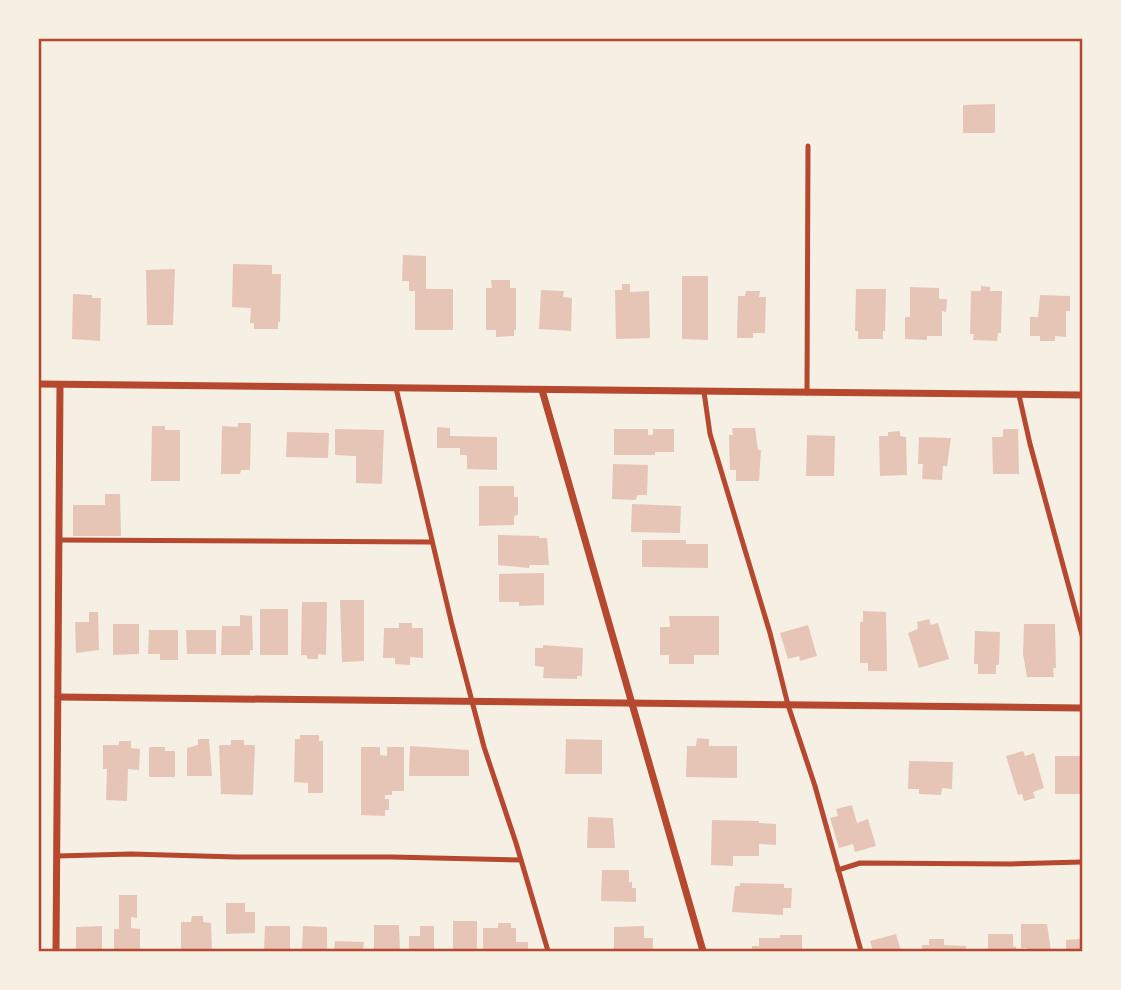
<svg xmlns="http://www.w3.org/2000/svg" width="1121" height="990" viewBox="0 0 1121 990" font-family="'Public Sans',sans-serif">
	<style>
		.building { fill: #e6c5b7 }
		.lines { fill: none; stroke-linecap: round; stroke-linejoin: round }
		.service { stroke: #b5482f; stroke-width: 5 }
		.minor { stroke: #b5482f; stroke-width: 7 }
		.neatline { fill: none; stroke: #b5482f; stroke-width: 2.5 }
	</style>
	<rect width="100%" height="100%" fill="#f6efe4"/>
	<g class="building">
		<path d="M995,104V133H963V105Z"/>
		<path d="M403,255L426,256V289H453V330H415V291H409V281H402Z"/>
		<path d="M233,264L272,265V274H281L280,322H278V329H254V323H250L251,308L232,307Z"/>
		<path d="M175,269L173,325H147L146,270Z"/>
		<path d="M682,276H708V340L682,339Z"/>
		<path d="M491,280H510V288H516V330H514V336L496,337V330H486V288H492Z"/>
		<path d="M622,284H630V292L649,291L650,338L616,339L615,290H622Z"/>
		<path d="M981,286L990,287V291H1002L1001,333H998L997,341L973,340L974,334H970L971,291H981Z"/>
		<path d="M910,287L939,288V299H947L946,312L942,311V336H927V340L905,339V317H910Z"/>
		<path d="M856,289H886L885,331H883V339H858V331H855Z"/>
		<path d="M541,290L564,291L563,297L572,298L571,331L539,329Z"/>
		<path d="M746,291H760L759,297H766L765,333H753V338H737L738,296H745Z"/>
		<path d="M73,294L92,295V298H101L100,341L72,339Z"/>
		<path d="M1040,295L1070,296V311H1066V337L1055,336V341H1040V336H1030V317H1038Z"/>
		<path d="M238,423H251L250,470H241L240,474H221L222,426L238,427Z"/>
		<path d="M152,426H165V430H180V481H151Z"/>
		<path d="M437,427L450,428V436L497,437V470L467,469V455H460V448H437Z"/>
		<path d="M732,428H755L758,450H761L759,481H736V470H730L729,435H733Z"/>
		<path d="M335,429L384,430L382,484L356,483V456L335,455Z"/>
		<path d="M614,429H648V435H653V429H674V452H655V455H614Z"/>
		<path d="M1003,429H1018L1019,474H993L992,437H1003Z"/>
		<path d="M900,431V436L906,437L907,475L880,476L879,436H888V432Z"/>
		<path d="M287,432L329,433L328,458L286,457Z"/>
		<path d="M807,435L835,436L834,476H806Z"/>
		<path d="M919,437L951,438L947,466H943L942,480L922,479L923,464H918Z"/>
		<path d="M613,464L648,465L647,495H637L636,500L612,499Z"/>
		<path d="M479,486H514V497H518V515L514,516V525L479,526Z"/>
		<path d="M105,494H120L121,536H73V505H105Z"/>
		<path d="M632,504L681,506L680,533L631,532Z"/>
		<path d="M498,535L539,536V538H547L549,565H530L529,568L498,565Z"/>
		<path d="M642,540H686V544H708V568L642,567Z"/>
		<path d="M544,573V605L519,606V602H499V574Z"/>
		<path d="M340,600H364V661L342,662Z"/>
		<path d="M302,602H327L326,655L318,654V659H307V655H301Z"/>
		<rect x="260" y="609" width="28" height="46"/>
		<path d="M863,611L886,612L887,671H868V663H860V622H863Z"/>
		<path d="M89,612H98L99,650L76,653L75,622H89Z"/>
		<path d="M240,615L252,616L253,650H250V655H221L222,626H240Z"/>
		<path d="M669,616H719V655H694V664H669V655H660V627H670Z"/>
		<path d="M929,619L931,625L938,623L949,659L919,668L908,633L918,629L917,622Z"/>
		<path d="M399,623H412V628H423V658L410,657V665L395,664V658H383L384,628H399Z"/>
		<path d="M113,624H139V654L113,655Z"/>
		<path d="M1024,624H1055L1056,668H1053L1054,677H1027L1023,654Z"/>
		<path d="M808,625L817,656L800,661L799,656L788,659L780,633Z"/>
		<path d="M149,630H178V660H160V654H148Z"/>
		<path d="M186,630H216V654H187Z"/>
		<path d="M975,631L1000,632L999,665H996V674H978V664H974Z"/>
		<path d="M543,645L583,648L582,676H577V679L543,678L544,667L535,666V648H543Z"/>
		<path d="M300,735H319V741H323V793H308V783L294,782L295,739H300Z"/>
		<path d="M697,738L709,739V746H737V778L686,777L687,746H696Z"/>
		<path d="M198,739H209L212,776H187V748L198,745Z"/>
		<path d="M566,739L602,740V774H565Z"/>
		<path d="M231,740H244V745H255L253,795L221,794L219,745H231Z"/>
		<path d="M119,741H131V748L140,749L139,770L128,769L127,801L106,800L107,769H103V745H119Z"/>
		<path d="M410,746L469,750V776H409Z"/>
		<path d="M149,747H165V751H175V777H149Z"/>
		<path d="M361,747H380V755L387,756V747H404V791H392V795H385V799H389V810H385V816L361,815Z"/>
		<path d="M1023,751L1025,756L1034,753L1044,788L1033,792L1035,798L1024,801L1022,794L1018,795L1006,756Z"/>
		<path d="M1055,756H1082L1080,794H1055Z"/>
		<path d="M909,761L953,762L952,789L942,788L941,795L919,794V789H908Z"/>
		<path d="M852,805L857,823L868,819L876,846L855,852L853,844L839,848L830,818L838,816L836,809Z"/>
		<path d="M588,817L613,818L615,848H587Z"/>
		<path d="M712,820L759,821V823L776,824V845L759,844V856H733V866L711,865Z"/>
		<path d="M602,870H629V882H632V888H636V902L601,901Z"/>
		<path d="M740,883L784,884V888H792L791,908H783V915L732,912L735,886H740Z"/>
		<path d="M119,895H137V918L131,917V928L140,929V951H114V929H119Z"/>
		<path d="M226,903H245V912H255V933L226,934Z"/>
		<path d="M192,916H203V922L211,923L212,951H181V922H191Z"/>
		<rect x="453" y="921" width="24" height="30"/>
		<path d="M498,923H511V928H516V942H528V951H483V928H498Z"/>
		<path d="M1021,924H1047L1051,951H1027V948H1021Z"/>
		<path d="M374,925H399L400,951H374Z"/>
		<path d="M102,926V951H76V927Z"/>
		<path d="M265,926H290V951H264Z"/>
		<path d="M303,926L327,927V951H302Z"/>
		<path d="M420,926H434V951H409V936H420Z"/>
		<path d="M644,926V938H653V951H614V927Z"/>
		<path d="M896,934L901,951H873L870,941Z"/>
		<path d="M988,934H1013V946L1016,947V951H988Z"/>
		<path d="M780,935H802V951H752V946H759V938H780Z"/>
		<path d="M929,939H944V945L966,946V951H922V945H929Z"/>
		<path d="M1080,939L1082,951H1066V940Z"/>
		<path d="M335,941L364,942L363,951H334Z"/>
	</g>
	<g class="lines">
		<g class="service">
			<path d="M396,388L452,625L484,747L516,843L548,951"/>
			<path d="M704,392L710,434L770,633L788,705L815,786L861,951"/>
			<path d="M807,393L808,146"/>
			<path d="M1019,395L1030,444L1082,635"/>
			<path d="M59,540L432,542"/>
			<path d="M57,856L131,854L236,857H392L521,860"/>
			<path d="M838,870L860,863L1011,864L1082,862"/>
		</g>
		<g class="minor">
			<path d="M38,384L1082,395"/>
			<path d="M542,390L703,951"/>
			<path d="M58,697L1082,708"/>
			<path d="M56,951L60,385"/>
		</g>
	</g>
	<rect width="1121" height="990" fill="none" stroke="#f6efe4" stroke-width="80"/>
	<rect x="40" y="40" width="1041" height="910" class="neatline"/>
</svg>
